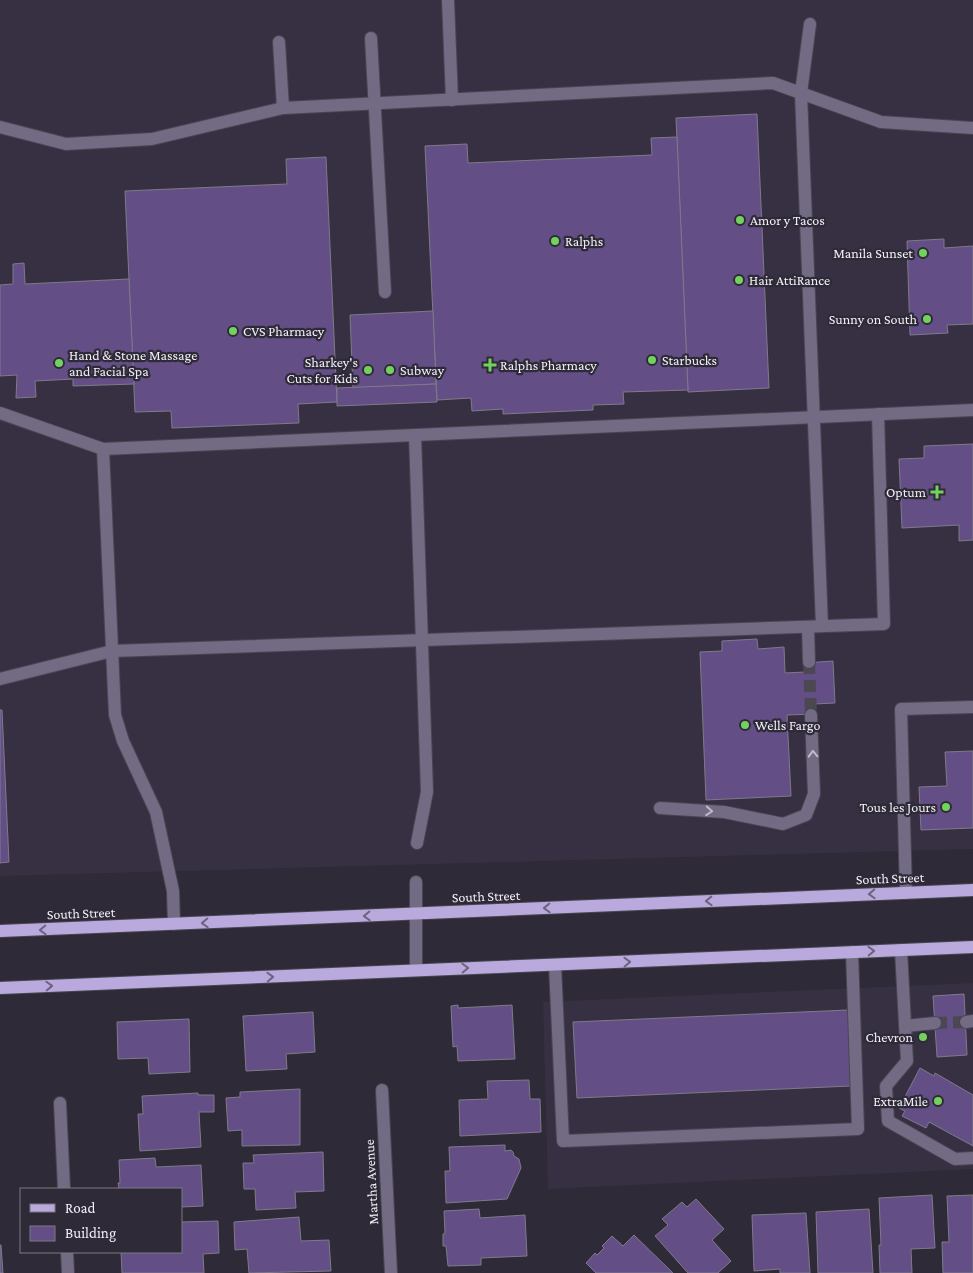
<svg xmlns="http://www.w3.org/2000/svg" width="973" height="1273" viewBox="0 0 973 1273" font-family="'Crimson Pro',serif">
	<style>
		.built { fill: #373043 }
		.building { fill: #634f86; stroke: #7f7a89 }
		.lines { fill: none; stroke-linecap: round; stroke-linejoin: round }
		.minor-tunnel { stroke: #4b4854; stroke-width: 12; stroke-dasharray: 12 6; stroke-linecap: butt }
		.minor-casing { stroke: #494652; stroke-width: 14 }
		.major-casing { stroke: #494652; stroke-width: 14 }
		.minor { stroke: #736b84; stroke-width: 12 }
		.major { stroke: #baa9dc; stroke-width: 12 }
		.oneway { stroke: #bfbaca }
		.oneway2 { stroke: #6d6381 }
		.poi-dot { fill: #73d25d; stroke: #2e2a37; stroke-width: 2 }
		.labels { text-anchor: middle; stroke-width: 4.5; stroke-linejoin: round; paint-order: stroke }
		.poi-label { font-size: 14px; fill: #f2eff8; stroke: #2e2a37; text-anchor: start }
		.street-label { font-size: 14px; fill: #f2eff8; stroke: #2e2a37 }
	</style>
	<rect width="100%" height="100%" fill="#2e2a37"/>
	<g class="built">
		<path d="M0,0H973V849L0,876Z"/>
		<path d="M973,983V1169L548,1189L543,1002Z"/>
	</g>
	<g class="building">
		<path d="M757,114L769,388L688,392L676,118Z"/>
		<path d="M677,137L688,390L623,392L624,404L593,405V410L503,414V409L472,411L471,398L437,400L425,146L467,144L468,163L652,155L651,138Z"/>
		<path d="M326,157L337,402L298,404L299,423L172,428L171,411L135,412L125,191L287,184L286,159Z"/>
		<path d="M944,239V248L973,246V324L947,325L948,333L910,335L907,241Z"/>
		<path d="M24,263L25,284L129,279L134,384L73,386V379L35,381L36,397L16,398L17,375L0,376V285L13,284V264Z"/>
		<path d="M433,311L436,384L353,388L350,315Z"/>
		<path d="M436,384L437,402L337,406V388Z"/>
		<path d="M973,444V540L959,541V525L902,528L899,459L924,458V446Z"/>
		<path d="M757,639L758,649L784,647L785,673L805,672V663L833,661L835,703L814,704V714L787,715L791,796L706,800L700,652L722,651V641Z"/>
		<path d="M0,710H2L9,862L0,863Z"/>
		<path d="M973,751V828L921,830L919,787L947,786L945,752Z"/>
		<path d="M964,994L967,1055L937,1057L933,996Z"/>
		<path d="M458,1005V1008L512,1005L515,1059L458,1061L457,1046L453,1047L451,1006Z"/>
		<path d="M848,1010L851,1086L577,1098L573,1022Z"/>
		<path d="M313,1012L315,1052L286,1054L287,1069L246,1071L243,1016Z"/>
		<path d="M189,1019L190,1072L149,1074L148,1058L118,1059L117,1022Z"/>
		<path d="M920,1068L934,1076L935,1073L973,1095V1146L929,1122L926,1128L902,1116L905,1111L899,1108Z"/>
		<path d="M529,1080L530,1099H540L541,1132L460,1136L459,1100L488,1099L487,1081Z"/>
		<path d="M300,1089V1145L242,1146V1130L228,1131L226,1098L240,1097V1092Z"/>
		<path d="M198,1093V1095H214V1112H199L201,1147L140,1151L138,1114H143L142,1096Z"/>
		<path d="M505,1145V1151L511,1150L513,1152L514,1156L519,1159L521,1168L507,1199L446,1203L445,1171H450L449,1147Z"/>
		<path d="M323,1152L324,1191L295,1192L296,1208L256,1210L255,1189H244L243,1163H254L253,1155Z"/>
		<path d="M155,1158L156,1167L201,1165L203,1206L181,1207V1189H119L118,1183H120L119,1160Z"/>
		<path d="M932,1195L935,1248L911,1249L912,1273H880L879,1245H881L879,1198Z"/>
		<path d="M973,1195V1273H943L942,1242H949L947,1196Z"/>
		<path d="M696,1199L724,1229L712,1240L731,1261L718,1273H688L655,1236L668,1225L662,1219L682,1202L687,1207Z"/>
		<path d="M479,1209L480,1218L525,1215L527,1256L481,1258V1265L448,1266L446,1246H443V1234L445,1233L444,1211Z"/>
		<path d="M869,1209L873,1273H818L816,1212Z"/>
		<path d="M806,1213L810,1273H780V1269L754,1271L752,1215Z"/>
		<path d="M299,1217L301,1241L329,1240L331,1271L249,1273L247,1249L235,1250L234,1222Z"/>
		<path d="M218,1221L219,1253L203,1254L204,1273H122L121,1252H181V1222Z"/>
		<path d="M634,1235L673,1273H596L586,1263L595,1253L597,1255L604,1248L602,1246L612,1236L623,1246Z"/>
		<path d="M0,1245H1L3,1273H0Z"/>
	</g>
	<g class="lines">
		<g class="minor-tunnel">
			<path d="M809,662L811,715"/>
			<path d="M935,1023L966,1022"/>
		</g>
		<g class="minor-casing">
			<g id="minor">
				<path d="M448,0L452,100"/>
				<path d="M810,24L801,93L822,626"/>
				<path d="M371,38L385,292"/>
				<path d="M279,42L283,108"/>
				<path d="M0,127L66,144L152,139L283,108L773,83L881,122L973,128"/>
				<path d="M0,413L103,449L973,410"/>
				<path d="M415,435L427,792L417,843"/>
				<path d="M103,449L115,715L123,741L156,812L173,891L174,924"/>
				<path d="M808,627L809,662"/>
				<path d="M0,679L112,651L884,624L878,414"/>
				<path d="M660,808L724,812L783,824L806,815L814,794L811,715"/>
				<path d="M906,893L901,709L973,707"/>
				<path d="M901,950L907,1061L886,1086L888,1121L955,1159L973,1158"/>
				<path d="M555,965L563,1141L858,1129L852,952"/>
				<path d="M416,970V882"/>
				<path d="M966,1022L973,1021"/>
				<path d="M905,1026L935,1023"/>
				<path d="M382,1090L391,1273"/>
				<path d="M60,1103L64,1189"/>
				<path d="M67,1252L68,1273"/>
			</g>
		</g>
		<g class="major-casing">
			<g id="major">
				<path d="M0,931L973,890"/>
				<path d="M0,988L973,947"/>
			</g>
		</g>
		<use href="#minor" class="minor"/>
		<use href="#major" class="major"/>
	</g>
	<defs><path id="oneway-chevron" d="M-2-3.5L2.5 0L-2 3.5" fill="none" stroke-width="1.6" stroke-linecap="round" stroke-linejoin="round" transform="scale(1.25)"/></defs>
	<g class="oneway">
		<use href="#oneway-chevron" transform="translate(813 754) rotate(-92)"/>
		<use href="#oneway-chevron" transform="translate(709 811) rotate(4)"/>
	</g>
	<g class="oneway2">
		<use href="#oneway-chevron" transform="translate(872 894) rotate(178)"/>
		<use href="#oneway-chevron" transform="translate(709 901) rotate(178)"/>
		<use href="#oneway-chevron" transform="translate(547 908) rotate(178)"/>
		<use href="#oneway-chevron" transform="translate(367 916) rotate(178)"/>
		<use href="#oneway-chevron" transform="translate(205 923) rotate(178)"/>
		<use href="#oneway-chevron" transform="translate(43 930) rotate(178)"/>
		<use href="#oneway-chevron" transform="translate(871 951) rotate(-2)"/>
		<use href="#oneway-chevron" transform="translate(627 962) rotate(-2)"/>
		<use href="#oneway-chevron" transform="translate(465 968) rotate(-2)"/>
		<use href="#oneway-chevron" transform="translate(270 977) rotate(-2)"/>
		<use href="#oneway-chevron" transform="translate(49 986) rotate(-2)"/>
	</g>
	<g class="poi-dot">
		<circle cx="740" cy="220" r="5"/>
		<circle cx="555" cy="241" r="5"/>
		<circle cx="923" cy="253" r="5"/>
		<circle cx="739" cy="280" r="5"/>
		<circle cx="927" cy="319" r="5"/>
		<circle cx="233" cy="331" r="5"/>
		<circle cx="652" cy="360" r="5"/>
		<circle cx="59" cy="363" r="5"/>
		<path d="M487.5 357.5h5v5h5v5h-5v5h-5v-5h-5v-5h5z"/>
		<circle cx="368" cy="370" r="5"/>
		<circle cx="390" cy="370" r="5"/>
		<path d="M934.5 484.5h5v5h5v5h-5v5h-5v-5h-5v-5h5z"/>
		<circle cx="745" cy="725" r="5"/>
		<circle cx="946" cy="807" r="5"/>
		<circle cx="923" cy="1037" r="5"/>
		<circle cx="938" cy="1101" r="5"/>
	</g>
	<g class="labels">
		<g class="poi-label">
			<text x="750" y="225">Amor y Tacos</text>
			<text x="565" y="246">Ralphs</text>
			<text x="913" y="258" text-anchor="end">Manila Sunset</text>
			<text x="749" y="285">Hair AttiRance</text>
			<text x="917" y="324" text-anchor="end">Sunny on South</text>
			<text x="243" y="336">CVS Pharmacy</text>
			<text x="69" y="360">Hand &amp; Stone Massage<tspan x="69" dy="16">and Facial Spa</tspan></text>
			<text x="662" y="365">Starbucks</text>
			<text x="358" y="367" text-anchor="end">Sharkey's<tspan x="358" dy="16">Cuts for Kids</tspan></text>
			<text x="500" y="370">Ralphs Pharmacy</text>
			<text x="400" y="375">Subway</text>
			<text x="926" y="497" text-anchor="end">Optum</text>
			<text x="755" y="730">Wells Fargo</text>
			<text x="936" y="812" text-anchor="end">Tous les Jours</text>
			<text x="913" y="1042" text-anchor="end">Chevron</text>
			<text x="928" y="1106" text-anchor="end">ExtraMile</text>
		</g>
		<g class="street-label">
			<text transform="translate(890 878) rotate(-2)" y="5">South Street</text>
			<text transform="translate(486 896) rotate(-2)" y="5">South Street</text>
			<text transform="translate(81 913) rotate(-2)" y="5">South Street</text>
			<text transform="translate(371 1182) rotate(-93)" y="5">Martha Avenue</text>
		</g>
	</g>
	<rect x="20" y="1188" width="162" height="65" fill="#2e2a37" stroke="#7c7984"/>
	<rect x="30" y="1204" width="25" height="8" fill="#baa9dc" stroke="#7c7984"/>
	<text x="65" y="1213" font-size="15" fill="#f2eff8">Road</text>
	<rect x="30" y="1226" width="25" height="15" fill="#634f86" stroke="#7c7984"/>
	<text x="65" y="1238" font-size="15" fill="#f2eff8">Building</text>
</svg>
